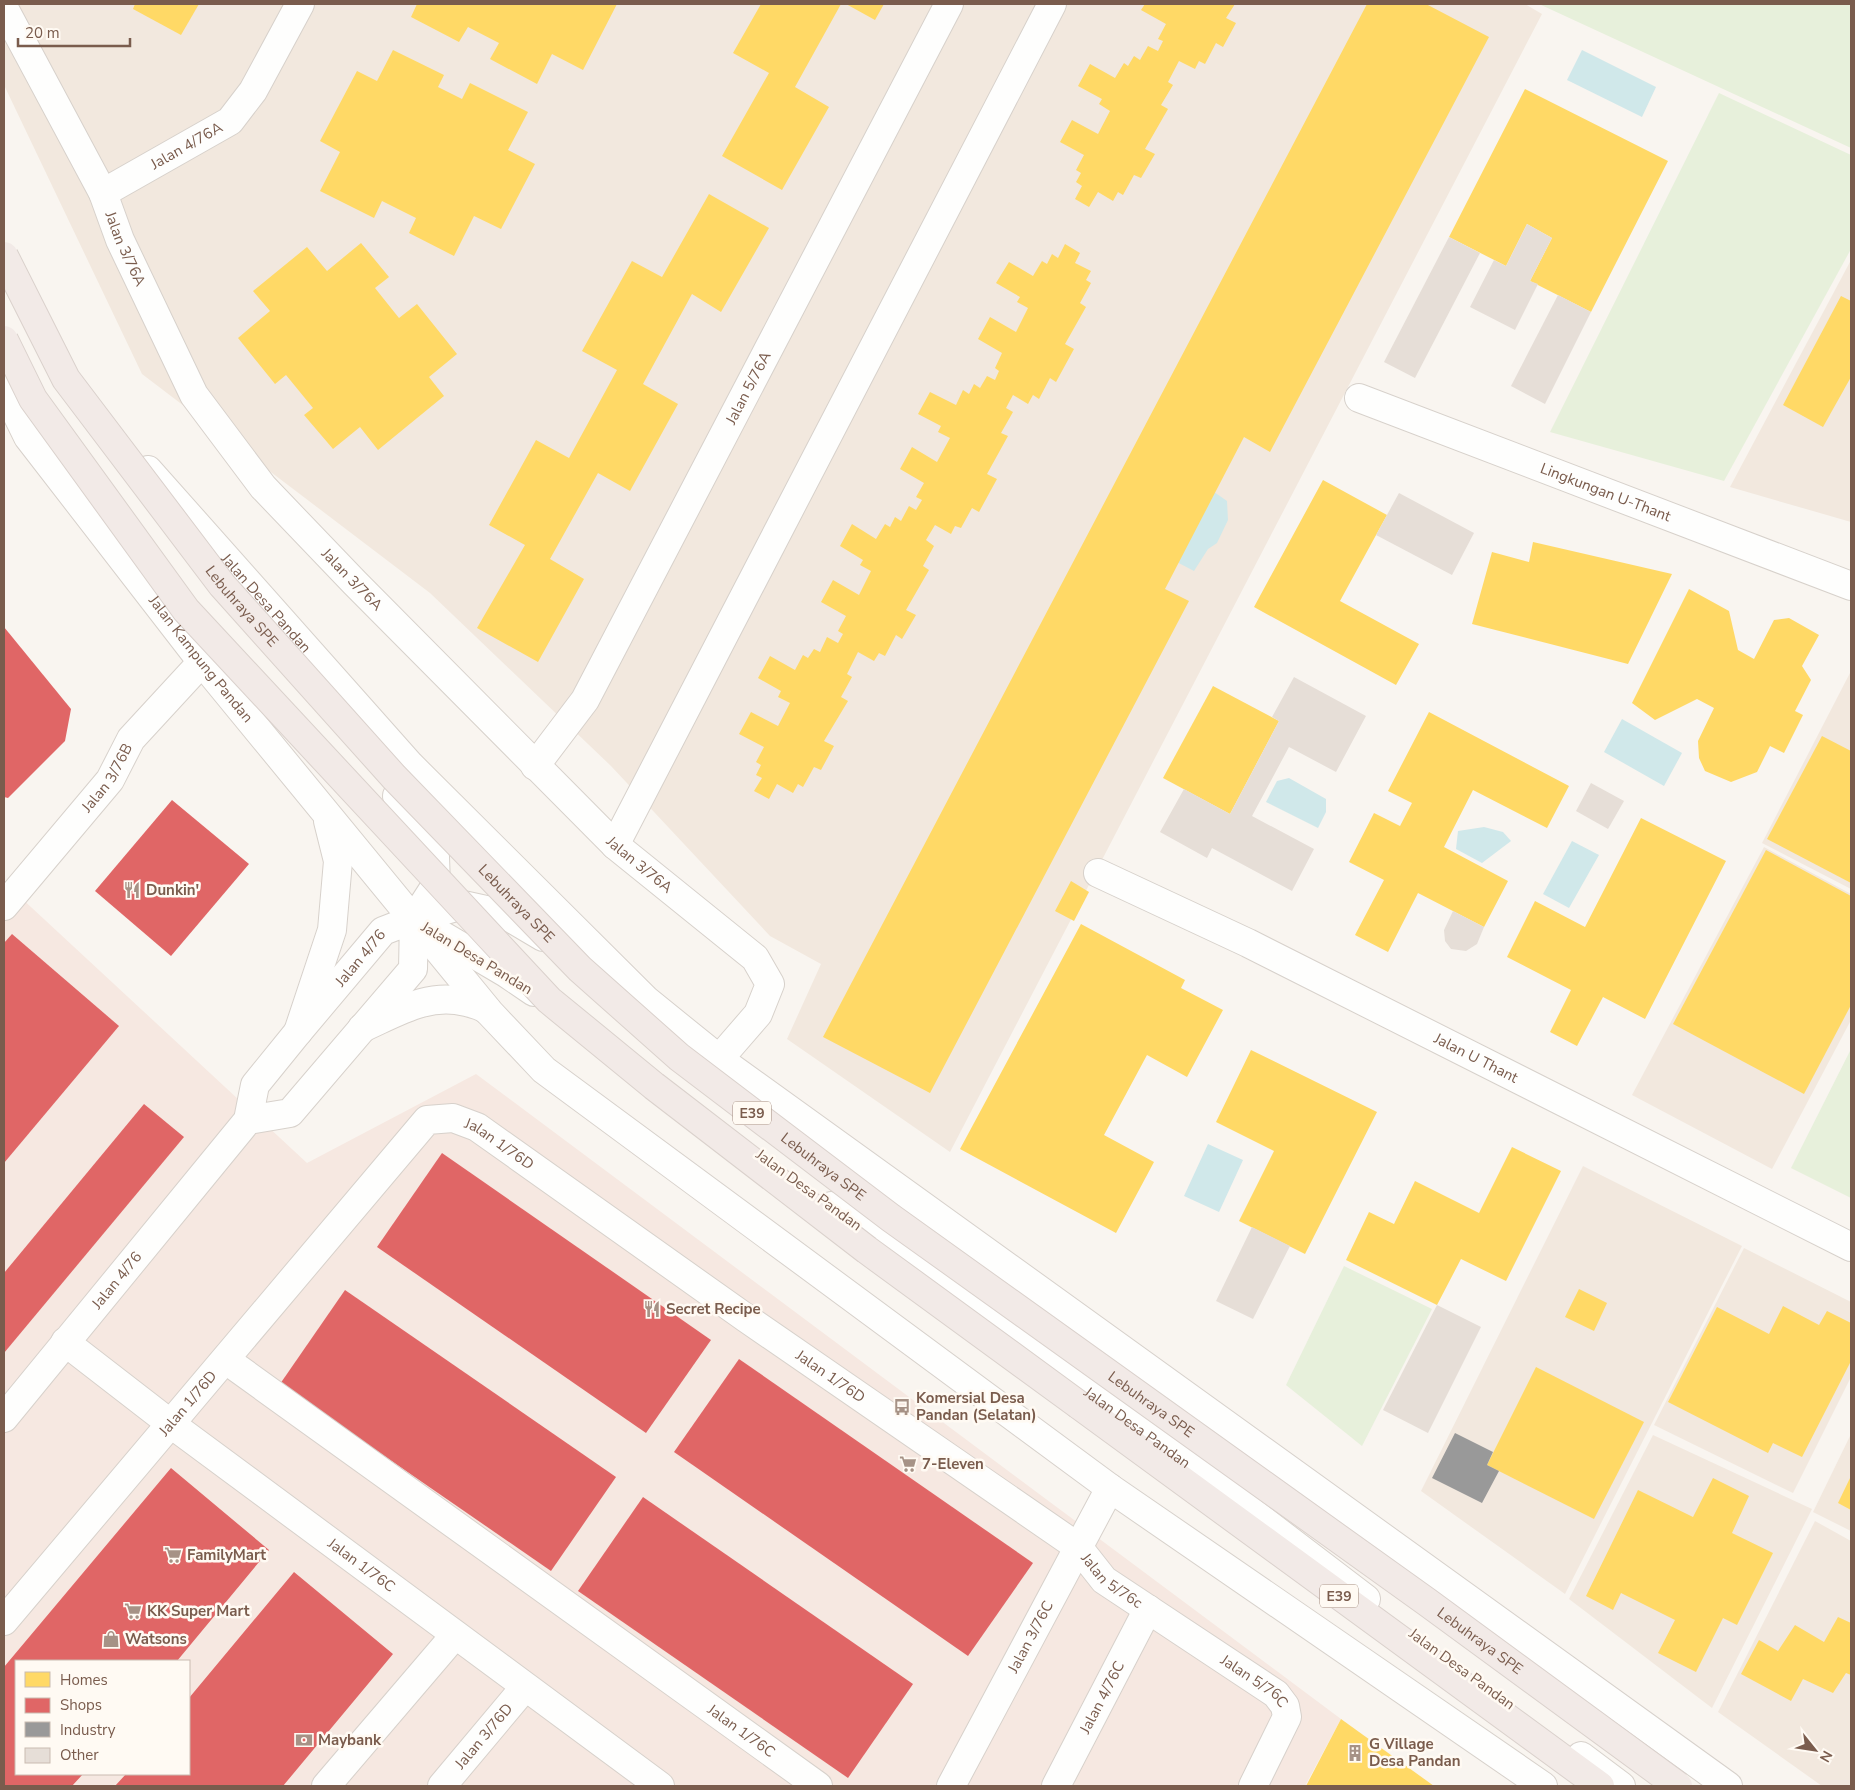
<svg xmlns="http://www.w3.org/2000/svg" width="1855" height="1790" viewBox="0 0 1855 1790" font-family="'Nunito Sans',sans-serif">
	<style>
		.residential { fill: #f2e8de }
		.commercial { fill: #f6e8e1; fill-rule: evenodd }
		.green { fill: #e7f0db }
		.water { fill: #d0e8ea }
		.homes { fill: #ffd966 }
		.shops { fill: #e06666 }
		.industry { fill: #999 }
		.building { fill: #e6ded7 }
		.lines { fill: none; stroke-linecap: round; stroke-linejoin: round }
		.minor-casing { stroke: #d7d1cb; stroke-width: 30 }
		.tertiary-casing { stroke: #d7d1cb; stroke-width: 30 }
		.motorway-casing { stroke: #dad1cc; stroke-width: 30 }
		.minor { stroke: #fefefd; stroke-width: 28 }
		.tertiary { stroke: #fefefd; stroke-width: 28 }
		.motorway { stroke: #f2eae7; stroke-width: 28 }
		.motorway-bridge-casing { stroke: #dad1cc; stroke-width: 30; stroke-linecap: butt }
		.motorway-bridge { stroke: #f2eae7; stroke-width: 28 }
		.labels { text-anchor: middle; stroke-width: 5; stroke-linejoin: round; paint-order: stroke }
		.shield { fill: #fffaf3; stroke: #a28b7f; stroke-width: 1 }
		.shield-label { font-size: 14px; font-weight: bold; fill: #7a5c4d }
		.street-label { font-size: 15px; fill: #7a5c4d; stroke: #fffaf3 }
		.poi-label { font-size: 15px; font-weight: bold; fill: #7a5c4d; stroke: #fffaf3; text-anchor: start }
	</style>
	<rect width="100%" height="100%" fill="#f9f5f0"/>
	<g class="residential">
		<path d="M4,4H1525L1542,14L950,1152L787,1039L821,964L770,936L611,766L430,593L142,374L4,85Z"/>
		<path d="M1851,260V522L1730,487Z"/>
		<path d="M1851,671V889L1762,843Z"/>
		<path d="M1764,847L1851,894V1020L1772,1169L1632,1095Z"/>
		<path d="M1583,1166L1742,1246L1565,1594L1421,1491Z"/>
		<path d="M1744,1248L1851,1302V1377L1793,1493L1654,1425Z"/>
		<path d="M1851,1434V1531L1813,1512Z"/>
		<path d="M1653,1435L1812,1509L1712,1708L1569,1599Z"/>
		<path d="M1815,1521L1851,1541V1786H1822L1718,1712Z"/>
	</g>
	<path class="commercial" d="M4,882L307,1163L476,1074L1341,1719L1305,1786H4ZM16,1661H189V1774H16Z"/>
	<g class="green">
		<path d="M1539,4H1851V148Z"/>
		<path d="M1719,93L1851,155V249L1724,481L1550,432Z"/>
		<path d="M1851,1049V1198L1791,1168Z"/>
		<path d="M1344,1266L1432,1309L1362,1446L1286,1385Z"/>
	</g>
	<g class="water">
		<path d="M1582,50L1656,87L1642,117L1567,80Z"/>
		<path d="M1207,487L1227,501L1228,520L1217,543L1208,549L1194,571L1171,559Z"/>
		<path d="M1622,719L1682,753L1664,786L1604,752Z"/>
		<path d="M1289,778L1326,799V812L1318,828L1266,802L1277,781Z"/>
		<path d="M1484,827L1503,832L1511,841L1482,863L1456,849L1458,831Z"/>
		<path d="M1572,841L1599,855L1569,908L1543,894Z"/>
		<path d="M1208,1144L1243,1160L1219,1212L1184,1196Z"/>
	</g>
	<g class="homes">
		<path d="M135,4H199L181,35L133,9Z"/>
		<path d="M417,4H617L583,70L552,54L537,84L490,59L499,43L468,27L459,42L411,17Z"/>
		<path d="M761,4H841L795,87L829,107L782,190L722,156L769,73L733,53Z"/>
		<path d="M846,4H884L875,20Z"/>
		<path d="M1145,4H1235L1226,18L1236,23L1223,47L1216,43L1205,64L1199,61L1195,69L1179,61L1168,82L1173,85L1161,105L1168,109L1145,149L1155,154L1141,178L1134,175L1123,195L1118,192L1113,201L1098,192L1089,207L1075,199L1082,186L1076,182L1081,173L1076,170L1084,155L1060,142L1072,120L1098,134L1110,111L1099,104L1102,99L1078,86L1090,64L1115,78L1124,63L1128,66L1134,56L1140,60L1148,46L1158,51L1163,41L1158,39L1166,24L1141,10Z"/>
		<path d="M1367,4H1426L1489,37L1270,452L1244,437L1165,589L1189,601L930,1093L823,1037Z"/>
		<path d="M393,50L444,75L438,87L462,99L470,83L528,112L508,150L535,164L501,229L474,216L454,256L409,233L416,218L382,201L374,218L320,191L340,152L320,141L357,71L377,81Z"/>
		<path d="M1525,89L1668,161L1591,312L1530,281L1552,238L1527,224L1506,266L1449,237Z"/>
		<path d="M709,194L769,228L721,312L692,294L643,384L678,404L630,491L598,473L550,559L584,579L538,662L477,628L525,545L489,525L536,440L569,458L617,370L582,351L632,261L662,277Z"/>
		<path d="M361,243L389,277L375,288L399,318L417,304L457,354L429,377L444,396L378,450L360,427L333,449L304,415L313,408L286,375L275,384L238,338L270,311L253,291L307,247L327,271Z"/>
		<path d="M1065,244L1080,253L1075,263L1091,271L1086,280L1091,283L1080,303L1086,307L1065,344L1074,349L1056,382L1050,378L1039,399L1033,395L1028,404L1013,395L1006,408L1013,412L1001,433L1008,436L987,474L997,479L979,512L972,508L961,528L955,526L951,534L935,525L926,540L934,546L923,566L929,570L906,610L916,615L902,639L896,635L885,656L879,653L874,661L858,652L847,674L852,677L841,697L848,701L824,741L834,746L821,770L814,767L803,787L798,784L793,793L777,784L769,799L754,791L762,778L756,775L761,765L756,762L764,747L739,734L751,712L778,726L790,703L778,697L781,691L758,678L770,656L795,670L803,655L808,658L814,649L820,652L827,637L838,643L843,634L838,631L846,616L821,602L833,580L859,595L871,571L860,565L863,560L840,546L852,524L876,539L885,524L890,527L895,517L901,521L909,506L916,510L922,500L916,497L924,483L900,469L912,447L937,462L950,438L938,432L941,426L918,414L930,392L956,405L963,390L969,394L974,384L980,388L987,376L995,380L999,371L995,368L1002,353L978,339L990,317L1016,332L1028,308L1017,302L1020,297L996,283L1009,262L1033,276L1042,261L1047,264L1052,254L1058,258Z"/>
		<path d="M1841,296L1851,301V377L1823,427L1783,405Z"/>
		<path d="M1323,480L1387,515L1340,601L1419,644L1396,685L1254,607Z"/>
		<path d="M1533,542L1672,574L1628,664L1472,624L1492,552L1529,562Z"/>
		<path d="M1689,589L1729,611L1738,650L1754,659L1774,620L1789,618L1819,635L1802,666L1811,680L1795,711L1803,715L1784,753L1770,746L1757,772L1731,782L1705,771L1699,758L1698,741L1714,708L1697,699L1655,720L1632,703Z"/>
		<path d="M1213,686L1279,721L1230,814L1163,778Z"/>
		<path d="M1429,712L1569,786L1547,828L1473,790L1444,847L1508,881L1484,927L1418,893L1388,952L1355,935L1384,880L1349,862L1374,813L1400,826L1412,803L1388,791Z"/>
		<path d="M1822,736L1851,751V883L1767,839Z"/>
		<path d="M1641,818L1726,861L1645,1019L1603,997L1577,1046L1550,1032L1571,990L1507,957L1535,901L1585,927Z"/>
		<path d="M1766,850L1851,896V1005L1804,1094L1673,1024Z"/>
		<path d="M1071,881L1089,892L1074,921L1055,911Z"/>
		<path d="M1081,924L1185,980L1181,988L1223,1010L1187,1077L1147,1055L1104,1135L1154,1162L1116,1233L960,1149Z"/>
		<path d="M1251,1050L1377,1112L1305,1254L1239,1221L1274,1151L1216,1122Z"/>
		<path d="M1512,1147L1561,1171L1506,1281L1461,1259L1437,1305L1346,1260L1369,1212L1394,1224L1415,1181L1479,1213Z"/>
		<path d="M1579,1289L1607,1303L1594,1331L1565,1317Z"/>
		<path d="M1783,1306L1819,1325L1827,1311L1851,1323V1361L1802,1457L1773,1443L1768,1453L1668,1402L1717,1307L1769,1334Z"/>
		<path d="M1536,1367L1644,1422L1594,1519L1487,1465Z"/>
		<path d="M1851,1476V1510L1838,1503Z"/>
		<path d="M1713,1478L1749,1496L1732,1533L1773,1553L1737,1625L1723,1618L1696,1672L1658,1653L1675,1620L1621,1593L1613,1610L1586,1596L1638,1490L1693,1517Z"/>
		<path d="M1838,1617L1851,1623V1675L1846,1673L1833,1693L1803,1679L1791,1701L1741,1674L1759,1640L1778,1651L1795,1625L1824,1642Z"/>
		<path d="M1341,1719L1434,1786H1306Z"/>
	</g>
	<g class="shops">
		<path d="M4,627L71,709L65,741L8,798L4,797Z"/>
		<path d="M172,800L249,864L171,956L95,891Z"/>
		<path d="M12,934L119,1026L4,1163V943Z"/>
		<path d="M144,1104L184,1137L4,1353V1273Z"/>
		<path d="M442,1153L711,1340L646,1433L377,1247Z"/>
		<path d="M345,1290L616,1477L551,1571L280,1384Z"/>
		<path d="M739,1359L1033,1563L968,1656L674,1452Z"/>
		<path d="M171,1468L269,1550L177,1661H16V1774H83L72,1786H4V1667Z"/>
		<path d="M643,1497L913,1684L848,1778L578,1591Z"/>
		<path d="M294,1572L393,1654L283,1786H115L126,1774H189V1698Z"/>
	</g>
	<path class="industry" d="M1455,1433L1493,1452L1487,1465L1499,1471L1482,1503L1432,1478Z"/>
	<g class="building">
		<path d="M1527,224L1552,238L1530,281L1538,284L1515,330L1470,307L1494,260L1506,266Z"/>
		<path d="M1449,237L1480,253L1415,378L1384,362Z"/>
		<path d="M1558,295L1591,312L1545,404L1511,386Z"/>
		<path d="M1399,493L1474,533L1452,575L1376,535Z"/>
		<path d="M1294,677L1366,716L1336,772L1289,747L1252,816L1314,849L1292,891L1212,848L1207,858L1160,832L1184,789L1230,814L1279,721L1272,717Z"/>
		<path d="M1591,783L1624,801L1608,829L1576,811Z"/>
		<path d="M1453,911L1484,927L1477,944L1466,951L1451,949L1445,941L1444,930Z"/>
		<path d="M1252,1227L1290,1246L1253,1319L1216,1301Z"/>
		<path d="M1437,1305L1481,1327L1428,1433L1383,1410Z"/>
	</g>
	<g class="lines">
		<g class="minor-casing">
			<g id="minor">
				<path id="s1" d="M4,8L103,193L120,240L194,395L263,487L355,583L615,845L755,958L770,984L758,1014L719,1059"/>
				<path id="s2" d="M103,193L230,121L253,91L300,4"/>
				<path id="s3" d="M1359,398L1851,586"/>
				<path id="s4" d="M535,766L585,700L949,4"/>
				<path d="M615,845L1052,4"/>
				<path id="s5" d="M1098,873L1248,943L1851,1247"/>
				<path id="s6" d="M4,906L110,780L131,739L202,662"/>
				<path id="s7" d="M65,1342L171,1424L660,1786"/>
				<path id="s8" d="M226,1360L818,1786"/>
				<path id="s9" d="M4,1418L248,1120L255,1085L298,1032L383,931L414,919L413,969L290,1113L248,1120"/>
				<path id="s10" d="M4,1621L427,1120L453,1118L477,1127L746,1318L1078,1547L1104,1580L1276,1694L1285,1706L1287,1717L1253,1786"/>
				<path d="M326,1786L455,1635"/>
				<path id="s11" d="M442,1786L525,1687"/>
				<path id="s12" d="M951,1786L1110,1488"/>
				<path id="s13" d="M1056,1786L1148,1609"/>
			</g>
		</g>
		<g class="tertiary-casing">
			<g id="tertiary">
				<path id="s14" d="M4,388L28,437L202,662L490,1013L544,1070L1110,1488L1543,1786"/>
				<path id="s15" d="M148,470L410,765L646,1000L719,1059L1728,1786"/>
				<path d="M397,796L426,830L435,857L436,885L414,919"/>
				<path d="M414,919L463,905L504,914L543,937"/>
				<path d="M428,927L506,973L534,992"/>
				<path d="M362,1028C396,1013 428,992 466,1002C474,1004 480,1005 487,1010"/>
				<path d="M298,1032L332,930L338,861L328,821"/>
				<path id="s16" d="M831,1206L1222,1489L1366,1599"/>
				<path d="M1581,1756L1621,1786"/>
			</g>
		</g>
		<g class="motorway-casing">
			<path id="motorway" d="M1079,1405L1600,1786"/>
		</g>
		<use href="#minor" class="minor"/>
		<use href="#tertiary" class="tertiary"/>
		<use href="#motorway" class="motorway"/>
		<g class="motorway-bridge-casing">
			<g id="motorway-bridge">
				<path id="s17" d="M4,256L66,379L222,585L394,777L580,969L679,1057L891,1218L1427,1602L1678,1786"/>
				<path d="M4,340L33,399L186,610L549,1000L654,1086L867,1250L1079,1405"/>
			</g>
		</g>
		<use href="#motorway-bridge" class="motorway-bridge"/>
	</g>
	<defs>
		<g id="restaurant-bare" transform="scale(1.35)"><path d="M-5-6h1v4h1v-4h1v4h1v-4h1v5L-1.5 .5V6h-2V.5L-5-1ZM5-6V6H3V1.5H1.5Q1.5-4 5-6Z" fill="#a69286" stroke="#fffaf3" stroke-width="2.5" paint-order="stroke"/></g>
		<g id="bus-bare" transform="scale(1.35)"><path d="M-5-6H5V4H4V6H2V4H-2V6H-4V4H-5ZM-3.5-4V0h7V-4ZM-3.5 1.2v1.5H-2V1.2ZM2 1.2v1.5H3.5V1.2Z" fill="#a69286" stroke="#fffaf3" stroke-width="2.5" paint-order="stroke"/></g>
		<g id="supermarket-bare" transform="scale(1.35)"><path d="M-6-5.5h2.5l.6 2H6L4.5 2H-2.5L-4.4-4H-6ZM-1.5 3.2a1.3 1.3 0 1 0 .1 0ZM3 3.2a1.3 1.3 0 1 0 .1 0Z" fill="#a69286" stroke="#fffaf3" stroke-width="2.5" paint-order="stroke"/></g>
		<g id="shop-bare" transform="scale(1.35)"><path d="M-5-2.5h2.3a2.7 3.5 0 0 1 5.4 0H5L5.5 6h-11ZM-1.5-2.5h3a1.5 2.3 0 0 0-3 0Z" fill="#a69286" stroke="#fffaf3" stroke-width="2.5" paint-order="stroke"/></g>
		<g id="bank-bare" transform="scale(1.35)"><path d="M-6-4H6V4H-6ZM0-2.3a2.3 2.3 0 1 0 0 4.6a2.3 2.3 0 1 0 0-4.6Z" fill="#a69286" stroke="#fffaf3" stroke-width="2.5" paint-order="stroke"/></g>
		<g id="building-bare" transform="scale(1.35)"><path d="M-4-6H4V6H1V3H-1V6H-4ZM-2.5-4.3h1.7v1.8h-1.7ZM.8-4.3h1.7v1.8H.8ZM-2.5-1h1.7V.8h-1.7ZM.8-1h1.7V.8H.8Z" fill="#a69286" stroke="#fffaf3" stroke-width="2.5" paint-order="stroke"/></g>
	</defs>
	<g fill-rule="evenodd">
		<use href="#restaurant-bare" x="132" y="890"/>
		<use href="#restaurant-bare" x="652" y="1309"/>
		<use href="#bus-bare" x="902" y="1407"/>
		<use href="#supermarket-bare" x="908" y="1464"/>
		<use href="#supermarket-bare" x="173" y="1555"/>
		<use href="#supermarket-bare" x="133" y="1611"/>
		<use href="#shop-bare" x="111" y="1639"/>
		<use href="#bank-bare" x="304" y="1740"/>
		<use href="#building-bare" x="1355" y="1753"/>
	</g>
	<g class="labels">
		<g class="shield">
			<rect x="733" y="1101.5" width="38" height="23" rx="4"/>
			<rect x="1320" y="1584.5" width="38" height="23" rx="4"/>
		</g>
		<g class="shield-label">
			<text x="752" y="1118">E39</text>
			<text x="1339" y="1601">E39</text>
		</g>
		<g class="street-label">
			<text dy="5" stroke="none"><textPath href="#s2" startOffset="96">Jalan 4/76A</textPath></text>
			<text dy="5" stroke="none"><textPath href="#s1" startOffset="270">Jalan 3/76A</textPath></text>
			<text dy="5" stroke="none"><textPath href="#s4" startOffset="435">Jalan 5/76A</textPath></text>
			<text dy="5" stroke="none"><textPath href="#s3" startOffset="264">Lingkungan U-Thant</textPath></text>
			<text dy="5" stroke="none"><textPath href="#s1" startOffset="675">Jalan 3/76A</textPath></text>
			<text dy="5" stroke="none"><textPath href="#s15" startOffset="178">Jalan Desa Pandan</textPath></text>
			<text dy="5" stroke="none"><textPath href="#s17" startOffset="425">Lebuhraya SPE</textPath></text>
			<text dy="5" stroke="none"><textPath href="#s14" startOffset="336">Jalan Kampung Pandan</textPath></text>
			<text dy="5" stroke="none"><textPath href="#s6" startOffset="165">Jalan 3/76B</textPath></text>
			<text dy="5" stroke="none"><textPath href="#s1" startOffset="1080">Jalan 3/76A</textPath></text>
			<text dy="5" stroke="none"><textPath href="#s17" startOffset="830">Lebuhraya SPE</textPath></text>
			<text transform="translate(477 958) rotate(31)" y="5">Jalan Desa Pandan</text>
			<text dy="5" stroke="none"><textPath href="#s9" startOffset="586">Jalan 4/76</textPath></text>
			<text dy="5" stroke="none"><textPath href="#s5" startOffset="421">Jalan U Thant</textPath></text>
			<text dy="5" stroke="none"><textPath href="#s10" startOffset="735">Jalan 1/76D</textPath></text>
			<text dy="5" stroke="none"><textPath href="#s17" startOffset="1235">Lebuhraya SPE</textPath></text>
			<text transform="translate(809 1190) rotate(36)" y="5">Jalan Desa Pandan</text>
			<text dy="5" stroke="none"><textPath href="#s9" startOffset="178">Jalan 4/76</textPath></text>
			<text dy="5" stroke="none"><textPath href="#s10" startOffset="1140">Jalan 1/76D</textPath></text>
			<text dy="5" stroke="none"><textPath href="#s10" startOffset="285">Jalan 1/76D</textPath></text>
			<text dy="5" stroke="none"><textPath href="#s17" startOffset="1640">Lebuhraya SPE</textPath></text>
			<text dy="5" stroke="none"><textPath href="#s16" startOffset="378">Jalan Desa Pandan</textPath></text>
			<text dy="5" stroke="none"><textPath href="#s7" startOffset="371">Jalan 1/76C</textPath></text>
			<text dy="5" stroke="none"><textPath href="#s10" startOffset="1489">Jalan 5/76c</textPath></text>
			<text dy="5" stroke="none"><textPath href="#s12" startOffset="169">Jalan 3/76C</textPath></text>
			<text dy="5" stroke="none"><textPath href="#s17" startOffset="2045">Lebuhraya SPE</textPath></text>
			<text transform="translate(1462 1669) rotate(36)" y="5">Jalan Desa Pandan</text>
			<text dy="5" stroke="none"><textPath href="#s10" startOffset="1664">Jalan 5/76C</textPath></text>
			<text dy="5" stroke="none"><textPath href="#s13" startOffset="100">Jalan 4/76C</textPath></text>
			<text dy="5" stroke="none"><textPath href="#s8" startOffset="635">Jalan 1/76C</textPath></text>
			<text dy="5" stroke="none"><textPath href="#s11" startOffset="65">Jalan 3/76D</textPath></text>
		</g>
		<g class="poi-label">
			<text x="146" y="895">Dunkin'</text>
			<text x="666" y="1314">Secret Recipe</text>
			<text x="916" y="1403">Komersial Desa<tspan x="916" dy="17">Pandan (Selatan)</tspan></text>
			<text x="922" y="1469">7-Eleven</text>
			<text x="187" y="1560">FamilyMart</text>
			<text x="147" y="1616">KK Super Mart</text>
			<text x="125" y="1644">Watsons</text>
			<text x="318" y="1745">Maybank</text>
			<text x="1369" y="1749">G Village<tspan x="1369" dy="17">Desa Pandan</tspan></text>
		</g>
	</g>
	<rect width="1855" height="1790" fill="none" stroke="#7a5c4d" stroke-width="10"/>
	<rect x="15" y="1660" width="175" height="115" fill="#fffaf3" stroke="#cabbb1"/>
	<rect x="25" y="1672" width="25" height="15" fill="#ffd966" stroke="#cabbb1"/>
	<text x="60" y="1685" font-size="15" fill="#7a5c4d">Homes</text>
	<rect x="25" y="1698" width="25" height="15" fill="#e06666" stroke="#cabbb1"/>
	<text x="60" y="1710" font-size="15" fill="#7a5c4d">Shops</text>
	<rect x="25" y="1722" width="25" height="15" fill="#999999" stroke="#cabbb1"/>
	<text x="60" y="1735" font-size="15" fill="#7a5c4d">Industry</text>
	<rect x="25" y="1748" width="25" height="15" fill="#e6ded7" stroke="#cabbb1"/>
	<text x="60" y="1760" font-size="15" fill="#7a5c4d">Other</text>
	<g transform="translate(1815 1750) rotate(120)" stroke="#fffaf3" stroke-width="4" paint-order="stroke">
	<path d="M0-4L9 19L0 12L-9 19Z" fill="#7a5c4d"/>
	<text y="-8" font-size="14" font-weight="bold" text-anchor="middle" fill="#7a5c4d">N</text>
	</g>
	<path d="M18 38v8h112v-8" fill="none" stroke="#7a5c4d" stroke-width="2.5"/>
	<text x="25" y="38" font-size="15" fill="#7a5c4d" stroke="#fffaf3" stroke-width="4" paint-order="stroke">20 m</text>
</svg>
